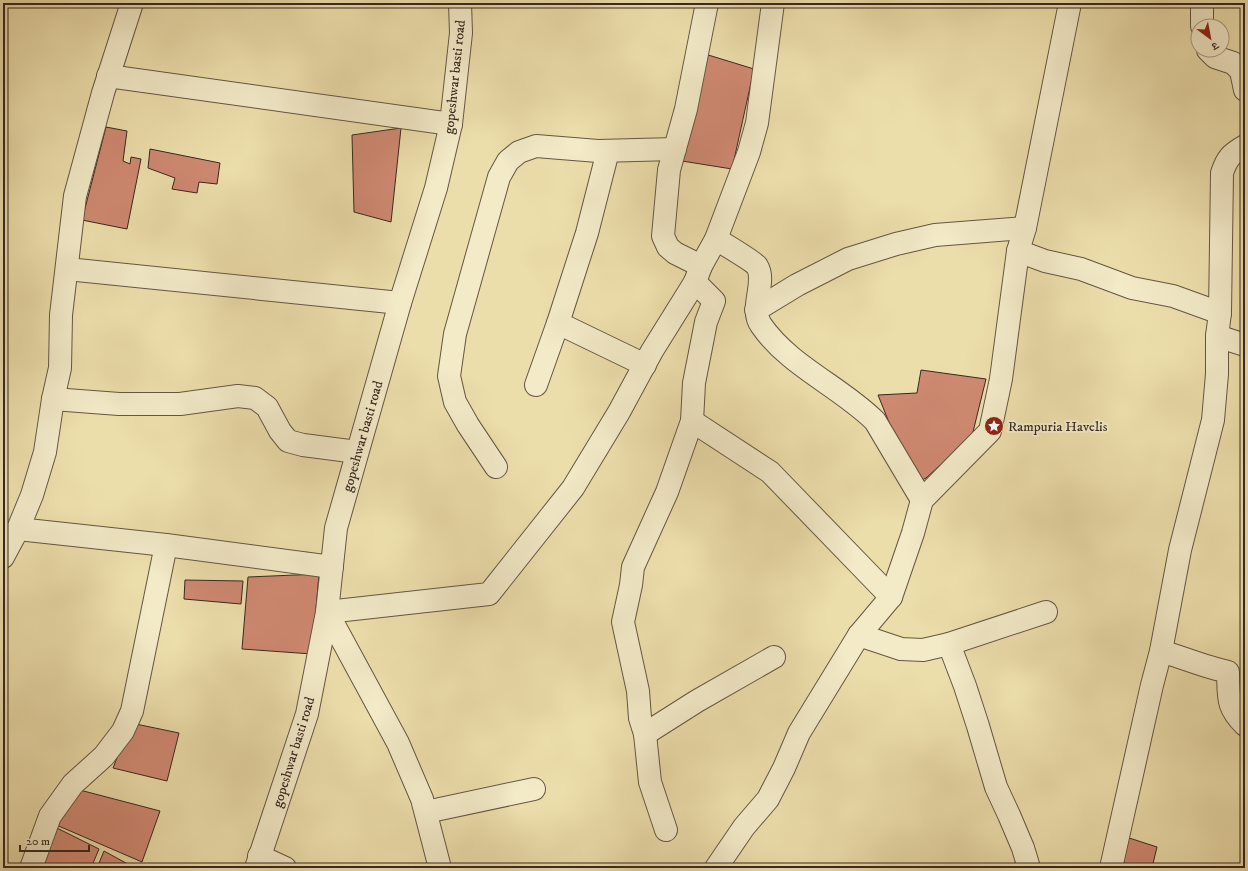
<svg xmlns="http://www.w3.org/2000/svg" width="1248" height="871" viewBox="0 0 1248 871" font-family="'IM FELL DW Pica','Noto Serif Devanagari',serif">
	<style>
		.building { fill: #cf8972; stroke: #372820 }
		.lines { fill: none; stroke-linecap: round; stroke-linejoin: round }
		.minor-casing { stroke: #645643; stroke-width: 24 }
		.minor { stroke: #f3eac8; stroke-width: 22 }
		.labels { text-anchor: middle; stroke-width: 3.5; stroke-linejoin: round; paint-order: stroke }
		.street-label { font-size: 14px; fill: #372820; stroke: #f3eac8 }
		.poi-label { font-size: 14px; fill: #372820; stroke: #f3eac8; text-anchor: start }
	</style>
	<rect width="100%" height="100%" fill="#ecdeab"/>
	<filter id="stains"><feTurbulence type="fractalNoise" baseFrequency=".005" numOctaves="4"/><feColorMatrix values="0 0 0 0 .2 0 0 0 0 .09 0 0 0 0 .02 0 0 0 .5 -.17"/></filter>
	<radialGradient id="worn" r=".72"><stop offset=".6" stop-color="#630" stop-opacity="0"/><stop offset="1" stop-color="#630" stop-opacity=".3"/></radialGradient>
	<g class="building">
		<path d="M705,54L754,69L732,169L682,161Z"/>
		<path d="M106,127L127,131L123,161L130,164L131,157L141,159L127,229L82,220Z"/>
		<path d="M401,128L391,222L354,212L352,135Z"/>
		<path d="M150,149L220,163L217,184L199,182L197,193L172,189L175,178L148,168Z"/>
		<path d="M921,370L986,379L972,436L926,478L918,482L911,477L878,395L917,393Z"/>
		<path d="M319,574L312,654L242,649L248,577Z"/>
		<path d="M185,580L243,581L241,604L184,599Z"/>
		<path d="M131,723L179,733L167,781L113,768Z"/>
		<path d="M76,789L160,811L142,862L54,824Z"/>
		<path d="M55,827L99,849L91,868H41Z"/>
		<path d="M1120,835L1157,847L1152,868H1112Z"/>
		<path d="M104,851L135,868H97Z"/>
	</g>
	<g class="lines">
		<g class="minor-casing">
			<g id="minor">
				<path d="M773,3L757,123L749,152L716,239C724,244 753,261 757,266C767,282 749,308 761,325C789,366 841,387 875,421L922,500"/>
				<path d="M1202,26V3"/>
				<path d="M1208,50L1215,57L1233,63L1241,71L1245,90"/>
				<path d="M108,76L451,124"/>
				<path d="M1018,251L1045,261L1081,269L1132,288L1173,296L1220,313L1217,336V374L1213,420L1180,550L1161,651L1152,685L1111,868"/>
				<path d="M701,266L675,253L668,247L663,236L669,170L686,109L707,3"/>
				<path d="M67,269L400,303"/>
				<path d="M756,310L797,285L848,259L896,244L935,235L1025,228"/>
				<path d="M1220,313L1222,173C1227,158 1231,154 1245,146"/>
				<path d="M558,323L645,365"/>
				<path d="M1217,336L1245,345"/>
				<path d="M536,385L558,323L587,233L608,151"/>
				<path d="M53,399L119,404H180L238,396L255,398L267,407L280,431L288,441L303,445L357,452"/>
				<path d="M692,421L770,472L891,597"/>
				<path d="M496,467L468,425L455,402L449,376L455,334L499,177L508,161L519,152L536,146L598,151L675,149"/>
				<path d="M18,529L166,545L332,567"/>
				<path d="M3,557L18,529L32,495L45,452L53,399L60,368L61,315L75,196L103,93L132,3"/>
				<path d="M859,635L901,649L923,650L949,644L1046,612"/>
				<path d="M949,644L965,686L978,726L996,787L1009,815L1023,848L1029,868"/>
				<path d="M1161,651C1184,658 1205,667 1228,672C1229,696 1226,707 1245,725"/>
				<path d="M645,734L697,701L774,657"/>
				<path d="M426,812L534,789"/>
				<path d="M666,830L650,782L645,734L640,718L638,691L623,622L631,585L633,567L667,492L692,421L694,383L706,322L714,301L695,282"/>
				<path d="M259,856L285,868"/>
				<path d="M31,868L50,816L73,784L104,756L123,731L132,711L166,545"/>
				<path d="M256,868L307,714L327,612L336,528L400,303L436,188L451,124L461,33L460,3"/>
				<path d="M440,868L422,799L398,743L327,612L489,594L573,488L619,412L652,351L695,282L701,266L716,239"/>
				<path d="M716,868L744,827L768,799L784,768L799,733L859,635L891,597L913,533L922,500L990,431L1001,379L1018,251L1025,228L1070,3"/>
			</g>
		</g>
		<use href="#minor" class="minor"/>
	</g>
	<defs>
		<g id="sight-disc" transform="scale(1)"><circle r="9.5" fill="#8f2418" stroke="#f3eac8"/><path d="M0-6L1.8-2.2L6-1.7L2.9 1.2L3.7 5.4L0 3.3L-3.7 5.4L-2.9 1.2L-6-1.7L-1.8-2.2Z" fill="#fff"/></g>
	</defs>
	<g fill-rule="evenodd">
		<use href="#sight-disc" x="994" y="426"/>
	</g>
	<g class="labels">
		<g class="street-label">
			<text transform="translate(454 77) rotate(-84)" y="5">gopeshwar basti road</text>
			<text transform="translate(362 436) rotate(-74)" y="5">gopeshwar basti road</text>
			<text transform="translate(293 752) rotate(-73)" y="5">gopeshwar basti road</text>
		</g>
		<g class="poi-label">
			<text x="1008" y="431">Rampuria Havelis</text>
		</g>
	</g>
	<rect width="1248" height="871" fill="none" stroke="#ecdeab" stroke-width="16"/>
	<rect x="4" y="4" width="1240" height="863" fill="none" stroke="#372820" stroke-width="2"/>
	<rect x="8" y="8" width="1232" height="855" fill="none" stroke="#372820"/>
	<g transform="translate(1210 38) rotate(148)"><circle r="19" fill="#f3eac8" stroke="#a89c85"/>
	<path d="M0-3L7 15L0 10L-7 15Z" fill="#8f2418"/>
	<text y="-6" font-size="11" font-weight="bold" text-anchor="middle" fill="#372820">उ</text>
	</g>
	<path d="M20 845v6h69v-6" fill="none" stroke="#372820" stroke-width="2"/>
	<text x="26" y="845" font-size="12" fill="#372820" stroke="#f3eac8" stroke-width="3" paint-order="stroke">20 m</text>
	<rect width="100%" height="100%" filter="url(#stains)"/>
	<rect width="100%" height="100%" fill="url(#worn)"/>
</svg>
